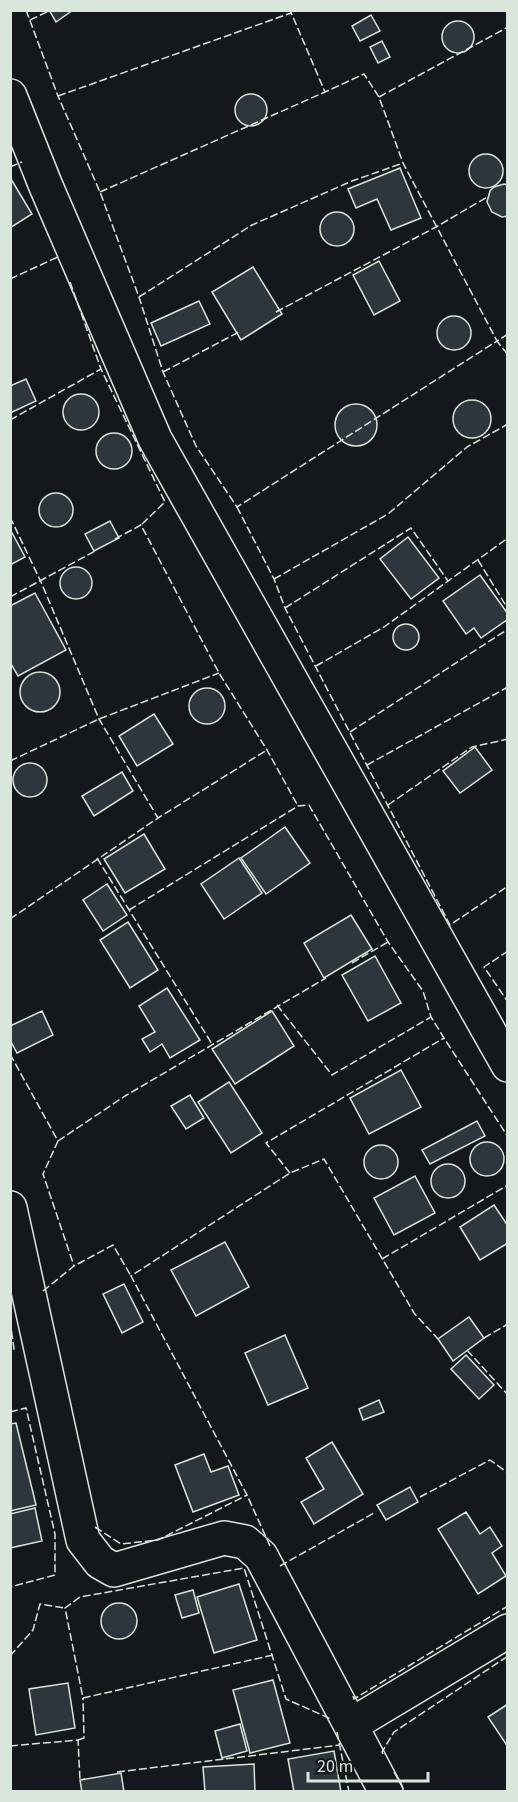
<svg xmlns="http://www.w3.org/2000/svg" width="518" height="1802" viewBox="0 0 518 1802" font-family="'Source Sans 3',sans-serif">
	<style>
		.building { fill: #2c363c; stroke: #d8e6dc; stroke-width: 1.5 }
		.lines { fill: none; stroke-linecap: round; stroke-linejoin: round }
		.street-casing { stroke: #d8e6dc; stroke-width: 36 }
		.street { stroke: #14181c; stroke-width: 33 }
		.fence { stroke: #d8e6dc; stroke-width: 1.5; stroke-dasharray: 8 3; stroke-linecap: butt }
	</style>
	<rect width="100%" height="100%" fill="#14181c"/>
	<g class="building">
		<path d="M49,10H73L56,22Z"/>
		<path d="M371,15L380,31L360,41L352,26Z"/>
		<circle cx="458" cy="37" r="16"/>
		<path d="M382,41L390,57L378,63L370,47Z"/>
		<circle cx="251" cy="110" r="16"/>
		<circle cx="486" cy="171" r="17"/>
		<path d="M400,168L421,218L391,230L377,199L356,208L348,189Z"/>
		<path d="M11,179L32,214L10,228V179Z"/>
		<path d="M504,184L508,185V216L502,217L492,212L487,202L490,191L494,187Z"/>
		<circle cx="337" cy="229" r="17"/>
		<path d="M379,261L400,301L374,315L353,275Z"/>
		<path d="M253,267L282,314L241,340L212,292Z"/>
		<path d="M199,301L210,324L161,346L151,323Z"/>
		<circle cx="454" cy="333" r="17"/>
		<path d="M26,379L36,401L10,413V386Z"/>
		<circle cx="81" cy="412" r="18"/>
		<circle cx="472" cy="419" r="19"/>
		<circle cx="356" cy="425" r="21"/>
		<circle cx="114" cy="451" r="18"/>
		<circle cx="56" cy="510" r="17"/>
		<path d="M110,521L119,538L94,551L85,534Z"/>
		<path d="M10,529L25,557L10,565Z"/>
		<path d="M408,537L439,578L411,599L380,559Z"/>
		<circle cx="76" cy="583" r="16"/>
		<path d="M480,575L508,614V619L481,638L474,628L466,634L443,601Z"/>
		<path d="M35,593L66,650L18,676L10,662V606Z"/>
		<circle cx="406" cy="637" r="13"/>
		<circle cx="40" cy="692" r="20"/>
		<circle cx="207" cy="706" r="18"/>
		<path d="M154,714L173,744L137,766L119,736Z"/>
		<path d="M475,747L492,770L460,793L443,771Z"/>
		<circle cx="30" cy="780" r="17"/>
		<path d="M122,772L133,791L94,816L82,796Z"/>
		<path d="M285,827L310,863L266,894L241,858Z"/>
		<path d="M144,834L165,869L125,893L104,859Z"/>
		<path d="M239,858L262,893L224,919L201,884Z"/>
		<path d="M107,884L127,915L103,931L83,900Z"/>
		<path d="M351,915L372,949L324,978L304,943Z"/>
		<path d="M128,922L158,970L130,988L100,940Z"/>
		<path d="M375,956L401,1003L368,1021L342,975Z"/>
		<path d="M167,988L200,1040L170,1058L162,1044L150,1052L142,1039L155,1032L139,1006Z"/>
		<path d="M42,1011L53,1035L17,1053L10,1040V1026Z"/>
		<path d="M272,1011L294,1046L235,1084L212,1049Z"/>
		<path d="M401,1070L421,1107L369,1134L350,1098Z"/>
		<path d="M229,1082L262,1133L231,1153L198,1102Z"/>
		<path d="M190,1095L204,1118L186,1129L171,1106Z"/>
		<path d="M477,1121L485,1136L430,1164L422,1150Z"/>
		<circle cx="487" cy="1159" r="17"/>
		<circle cx="381" cy="1162" r="17"/>
		<circle cx="448" cy="1181" r="17"/>
		<path d="M415,1176L435,1213L394,1235L374,1198Z"/>
		<path d="M494,1205L508,1226V1243L480,1260L460,1227Z"/>
		<path d="M225,1242L249,1287L196,1316L171,1270Z"/>
		<path d="M124,1284L143,1322L122,1333L103,1294Z"/>
		<path d="M469,1317L484,1338L453,1361L438,1339Z"/>
		<path d="M285,1335L308,1388L268,1405L245,1353Z"/>
		<path d="M466,1355L494,1385L479,1399L451,1369Z"/>
		<path d="M379,1400L384,1412L363,1420L359,1409Z"/>
		<path d="M16,1423L36,1505L10,1511V1424Z"/>
		<path d="M332,1442L363,1494L314,1524L301,1502L324,1489L306,1458Z"/>
		<path d="M204,1454L211,1472L228,1466L239,1495L193,1512L175,1465Z"/>
		<path d="M410,1487L418,1502L386,1520L377,1505Z"/>
		<path d="M35,1508L42,1541L10,1548V1514Z"/>
		<path d="M466,1512L480,1534L490,1527L502,1546L492,1553L506,1576L478,1594L438,1529Z"/>
		<path d="M239,1584L257,1640L214,1653L197,1597Z"/>
		<path d="M193,1590L199,1613L182,1618L175,1595Z"/>
		<circle cx="119" cy="1621" r="18"/>
		<path d="M273,1680L290,1743L250,1753L233,1690Z"/>
		<path d="M68,1683L75,1728L36,1735L29,1689Z"/>
		<path d="M508,1704V1747L488,1717Z"/>
		<path d="M240,1724L247,1751L222,1758L215,1731Z"/>
		<path d="M334,1751L341,1792H294L288,1759Z"/>
		<path d="M254,1764L255,1792H205L203,1767Z"/>
		<path d="M121,1773L124,1792H82L80,1780Z"/>
	</g>
	<g class="lines">
		<g class="street-casing">
			<g id="street">
				<path d="M10,96L45,184L155,439L508,1065"/>
				<path d="M10,1208L83,1540L100,1562L114,1570L224,1538L245,1542L261,1556L386,1792"/>
				<path d="M351,1725L508,1631"/>
			</g>
		</g>
		<use href="#street" class="street"/>
		<g class="fence">
			<path d="M26,10L58,96L100,192L139,297L163,372L196,446L237,507L497,341L403,163L379,97L364,74L325,92L290,10"/>
			<path d="M30,20L51,10"/>
			<path d="M58,96L291,13"/>
			<path d="M379,97L508,27"/>
			<path d="M10,167L22,162"/>
			<path d="M100,192L325,92"/>
			<path d="M10,279L60,256"/>
			<path d="M70,282L101,369L165,502L141,525"/>
			<path d="M139,297L252,225L352,181L403,163"/>
			<path d="M276,312L436,227L489,196"/>
			<path d="M508,334L497,341L508,355"/>
			<path d="M163,372L239,332"/>
			<path d="M10,420L101,369"/>
			<path d="M237,507L274,579L285,608L450,925L508,886"/>
			<path d="M10,517L41,582L99,719L158,818"/>
			<path d="M115,539L141,525L219,673L267,750L298,806"/>
			<path d="M478,560L508,609"/>
			<path d="M274,579L388,514L467,447L508,424"/>
			<path d="M10,597L97,550"/>
			<path d="M285,608L411,528L448,581"/>
			<path d="M316,666L384,627L508,538"/>
			<path d="M350,732L508,629"/>
			<path d="M10,761L99,719L219,673"/>
			<path d="M367,765L508,687"/>
			<path d="M388,805L472,747L508,739"/>
			<path d="M97,858L212,1044"/>
			<path d="M129,910L298,806L309,805L388,942L423,991L431,1017L444,1038L508,1137"/>
			<path d="M10,919L158,818L267,750"/>
			<path d="M508,951L484,967L508,1002"/>
			<path d="M352,963L388,942"/>
			<path d="M277,1005L332,1075L431,1017"/>
			<path d="M10,1054L58,1141L43,1174L74,1266"/>
			<path d="M58,1141L125,1096L326,978"/>
			<path d="M290,1173L266,1143L444,1038"/>
			<path d="M382,1259L508,1185"/>
			<path d="M43,1291L74,1266L113,1245L131,1276"/>
			<path d="M10,1320L14,1349L10,1350"/>
			<path d="M484,1338L508,1324"/>
			<path d="M467,1350L508,1395"/>
			<path d="M10,1412L26,1408L55,1534V1575L10,1587"/>
			<path d="M420,1497L490,1460L508,1473"/>
			<path d="M95,1527L121,1544L158,1540L247,1495"/>
			<path d="M270,1546L247,1495L131,1276L290,1173L324,1159L414,1313L438,1339"/>
			<path d="M280,1566L374,1513"/>
			<path d="M273,1655L83,1698L65,1608L80,1597L244,1568L286,1699L331,1719"/>
			<path d="M10,1656L33,1630L40,1604L65,1608"/>
			<path d="M353,1696L354,1699L508,1606"/>
			<path d="M337,1732L349,1792"/>
			<path d="M78,1740L84,1738L83,1698"/>
			<path d="M10,1746L78,1740L80,1780L85,1779"/>
			<path d="M383,1754L382,1752L394,1732L508,1656"/>
			<path d="M117,1772L340,1745"/>
			<path d="M394,1772L405,1792"/>
		</g>
	</g>
	<rect width="518" height="1802" fill="none" stroke="#d8e6dc" stroke-width="24"/>
	<path d="M308 1772v9h120v-9" fill="none" stroke="#d8e6dc" stroke-width="3"/>
	<text x="317" y="1772" font-size="18" fill="#d8e6dc" stroke="#14181c" stroke-width="4.5" paint-order="stroke">20 m</text>
</svg>
